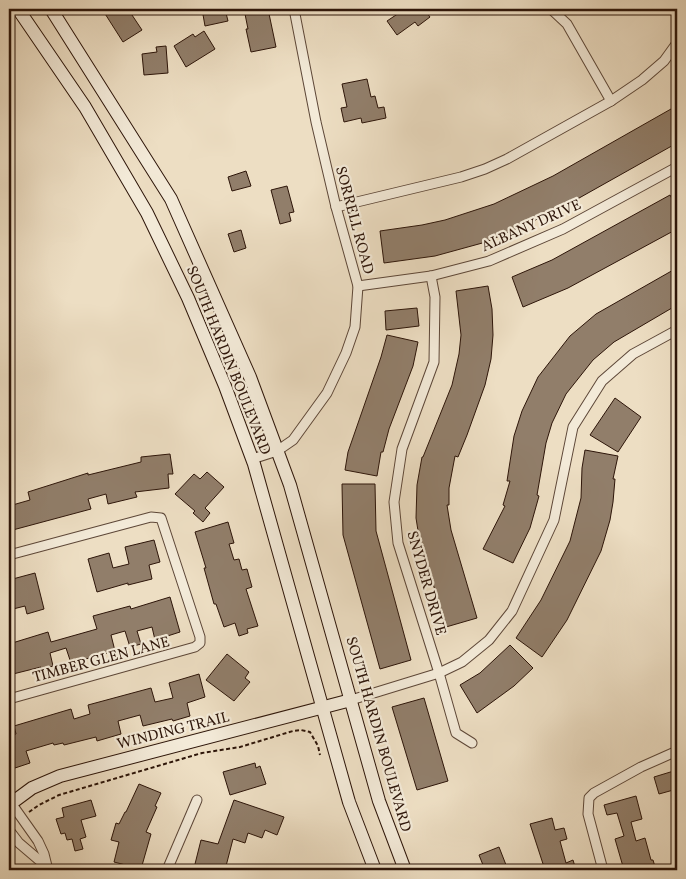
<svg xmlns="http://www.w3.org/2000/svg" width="686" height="879" viewBox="0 0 686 879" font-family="Vollkorn,serif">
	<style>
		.building { fill: #917e6a; stroke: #2d1509 }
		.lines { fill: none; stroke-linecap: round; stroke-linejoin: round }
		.street-casing { stroke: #5d4738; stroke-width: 11 }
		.secondary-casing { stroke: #2d1509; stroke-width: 14 }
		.path { stroke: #2d1509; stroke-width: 2; stroke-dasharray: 4 2.5; stroke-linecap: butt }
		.street { stroke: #f3ead8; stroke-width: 9 }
		.secondary { stroke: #f3ead8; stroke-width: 12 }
		.labels { text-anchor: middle; stroke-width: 4.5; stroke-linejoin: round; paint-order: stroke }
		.street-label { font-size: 15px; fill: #2d1509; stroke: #f3ead8 }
	</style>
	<rect width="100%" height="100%" fill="#eddec3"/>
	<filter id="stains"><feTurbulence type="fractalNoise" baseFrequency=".004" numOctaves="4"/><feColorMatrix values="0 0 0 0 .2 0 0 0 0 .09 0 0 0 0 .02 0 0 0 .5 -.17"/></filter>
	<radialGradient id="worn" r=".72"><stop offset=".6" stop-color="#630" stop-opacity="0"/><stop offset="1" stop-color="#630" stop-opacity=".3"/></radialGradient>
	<g class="building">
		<path d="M102,9H128L142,30L123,42Z"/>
		<path d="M202,9H225L228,21L205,26Z"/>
		<path d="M244,9H268L276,47L251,52L246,29H248Z"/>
		<path d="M405,9H424L430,17L418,26L415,22L397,35L387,21Z"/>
		<path d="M204,31L215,49L186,67L174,46L193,34L195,37Z"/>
		<path d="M166,46L168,73L144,75L142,54L157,52L156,47Z"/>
		<path d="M367,79L371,97L375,96L378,108L384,107L386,118L362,123L361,118L344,122L341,108L347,107L342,84Z"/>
		<path d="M671,109L677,120V143L572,202L551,213L486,242L435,256L384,263L380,231L422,225L445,220L494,204L553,176Z"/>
		<path d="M246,171L251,186L232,191L228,177Z"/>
		<path d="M287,186L294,212L289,213L291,221L280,224L271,190Z"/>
		<path d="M670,195L677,208V229L568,288L523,307L512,277L552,260Z"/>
		<path d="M241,230L246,248L234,252L228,234Z"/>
		<path d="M675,269L677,274V305L614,342L593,360L566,394L552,423L546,443L537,495L539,496L530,528L513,563L483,549L505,506L503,505L510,481H507L514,436L522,411L538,377L570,336L596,314Z"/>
		<path d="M488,286L492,309L493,335L491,359L485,385L467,435L458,457L455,456L449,488V505H447L451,530L477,618L446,627L419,537L416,518L417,485L422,457H423L452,385L459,354L461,335L456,291Z"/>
		<path d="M417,308L419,326L386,330L385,311Z"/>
		<path d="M387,335L418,342L413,366L389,429L383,452H381L377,476L345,470L348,452L381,357Z"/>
		<path d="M615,398L641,417L618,452L590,435Z"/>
		<path d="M585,450L618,456L613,479H615L613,502L610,520L601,551L567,620L542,657L516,638L541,600L570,541L581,498L582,468Z"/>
		<path d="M170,454L173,474H168L169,488L135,492L137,497L108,504L106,494L88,499L91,509L9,531V506L30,500L28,492L88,473V475L141,462V457Z"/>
		<path d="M207,472L224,487L205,508L210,513L203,522L193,513L195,511L175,494L194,474L200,479Z"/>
		<path d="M342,484H375L376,531L411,660L380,669L343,535Z"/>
		<path d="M228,522L234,543L229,544L234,560L239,559L242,570L247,569L252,587L246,589L258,626L247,629L248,633L239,636L235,623L224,627L216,604H214L204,568H206L195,532Z"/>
		<path d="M154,540L160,562L149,565L152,579L128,585V583L97,592L88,559L109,553L113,568L129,564L125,547Z"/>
		<path d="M35,573L44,609L27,614L25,606L9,610V580Z"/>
		<path d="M170,597L180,632L155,640L152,627L137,631L141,644L130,647L125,631L111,635L115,651L71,663L66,648L50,653L53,666L41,670V667L9,675V644L48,632L51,642L97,629L93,616L130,606L131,609Z"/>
		<path d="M510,645L533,668L514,686L477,713L460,685L480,673Z"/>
		<path d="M227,654L249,672L245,678L250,682L234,701L206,680Z"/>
		<path d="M199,674L205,697L187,703L190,716L173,721L172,719L143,726L140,715L118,721L121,734L97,741L96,737L64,745L63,743L54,745L53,743L26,751L30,763L15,768L9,747V736L16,734L14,726L71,709L74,719L90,714L88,705L151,688L155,702L173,698L169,683Z"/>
		<path d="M424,698L448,781L417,790L392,707Z"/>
		<path d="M255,763L256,768L260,766L266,784L230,795L223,772Z"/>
		<path d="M677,770V789L659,794L654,777Z"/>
		<path d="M139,784L161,793L155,806L157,807L146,832L151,834L141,869L114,862L119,842L111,840L116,823L119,824L125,812H126Z"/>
		<path d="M636,796L642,819L631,822L636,841L645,838L651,860H653L656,870H624L615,839L624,836L617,813L607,815L604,805Z"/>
		<path d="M91,800L96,816L81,820L86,837L80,839L83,849L75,851L72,839L67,840L65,833L61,834L56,819L64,817L62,808Z"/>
		<path d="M234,800L284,817L277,835L265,830L262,838L248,833L245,843L233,839L225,870H202L194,868L201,840L218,844Z"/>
		<path d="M552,818L555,830L564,828L567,839L560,841L566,863L573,860L576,870H545L530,824Z"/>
		<path d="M499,847L508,870H485L479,855Z"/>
	</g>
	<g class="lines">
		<g class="street-casing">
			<g id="street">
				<path d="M551,9L567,24L611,101"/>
				<path d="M336,207L461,177L485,169L507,159L611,101L642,80L664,61L677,43"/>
				<path d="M431,276L435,297L434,362L402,449L394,502L398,543L439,673L456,733L472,743"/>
				<path d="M358,286L431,276L489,261L563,229L677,167"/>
				<path d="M252,459L277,451L293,440L327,393L346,353L355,327L358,286L336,207L316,122L294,9"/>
				<path d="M9,555L151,517L161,518L200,637V643L195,647L9,699"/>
				<path d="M351,700L439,673L462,662L489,640L512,611L554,520L573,427L602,381L633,354L677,330"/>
				<path d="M9,800L38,841L44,854L48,870"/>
				<path d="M9,830L19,843L46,866"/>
				<path d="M167,870L197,800"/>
				<path d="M603,870L588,814L589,798L594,793L641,767L677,751"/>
			</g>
		</g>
		<g class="secondary-casing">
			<g id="secondary">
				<path d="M18,9L85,107L147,213L188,298L225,386L254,464L349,802L375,870"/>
				<path d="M51,9L171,199L250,377L290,485L379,801L405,870"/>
				<path d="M9,805L32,788L60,776L351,700"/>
			</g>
		</g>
		<path class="path" d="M29,812L39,805L59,795L202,753L240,747L293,731L301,730L310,732L318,746L320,755"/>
		<use href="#street" class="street"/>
		<use href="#secondary" class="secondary"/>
	</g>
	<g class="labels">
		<g class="street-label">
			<text transform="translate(355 220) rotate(75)" y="5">SORRELL ROAD</text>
			<text transform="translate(531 225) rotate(-24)" y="5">ALBANY DRIVE</text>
			<text transform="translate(229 360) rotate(68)" y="5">SOUTH HARDIN BOULEVARD</text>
			<text transform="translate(427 583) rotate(74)" y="5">SNYDER DRIVE</text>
			<text transform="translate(101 659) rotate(-15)" y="5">TIMBER GLEN LANE</text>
			<text transform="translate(173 730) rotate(-14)" y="5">WINDING TRAIL</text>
			<text transform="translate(379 734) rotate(74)" y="5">SOUTH HARDIN BOULEVARD</text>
		</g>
	</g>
	<rect width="686" height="879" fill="none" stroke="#eddec3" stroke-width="30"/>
	<rect x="10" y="10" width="666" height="859" fill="none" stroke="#2d1509" stroke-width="2.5"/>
	<rect x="15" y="15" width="656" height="849" fill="none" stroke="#2d1509"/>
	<rect width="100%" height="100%" filter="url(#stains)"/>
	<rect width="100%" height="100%" fill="url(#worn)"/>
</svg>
